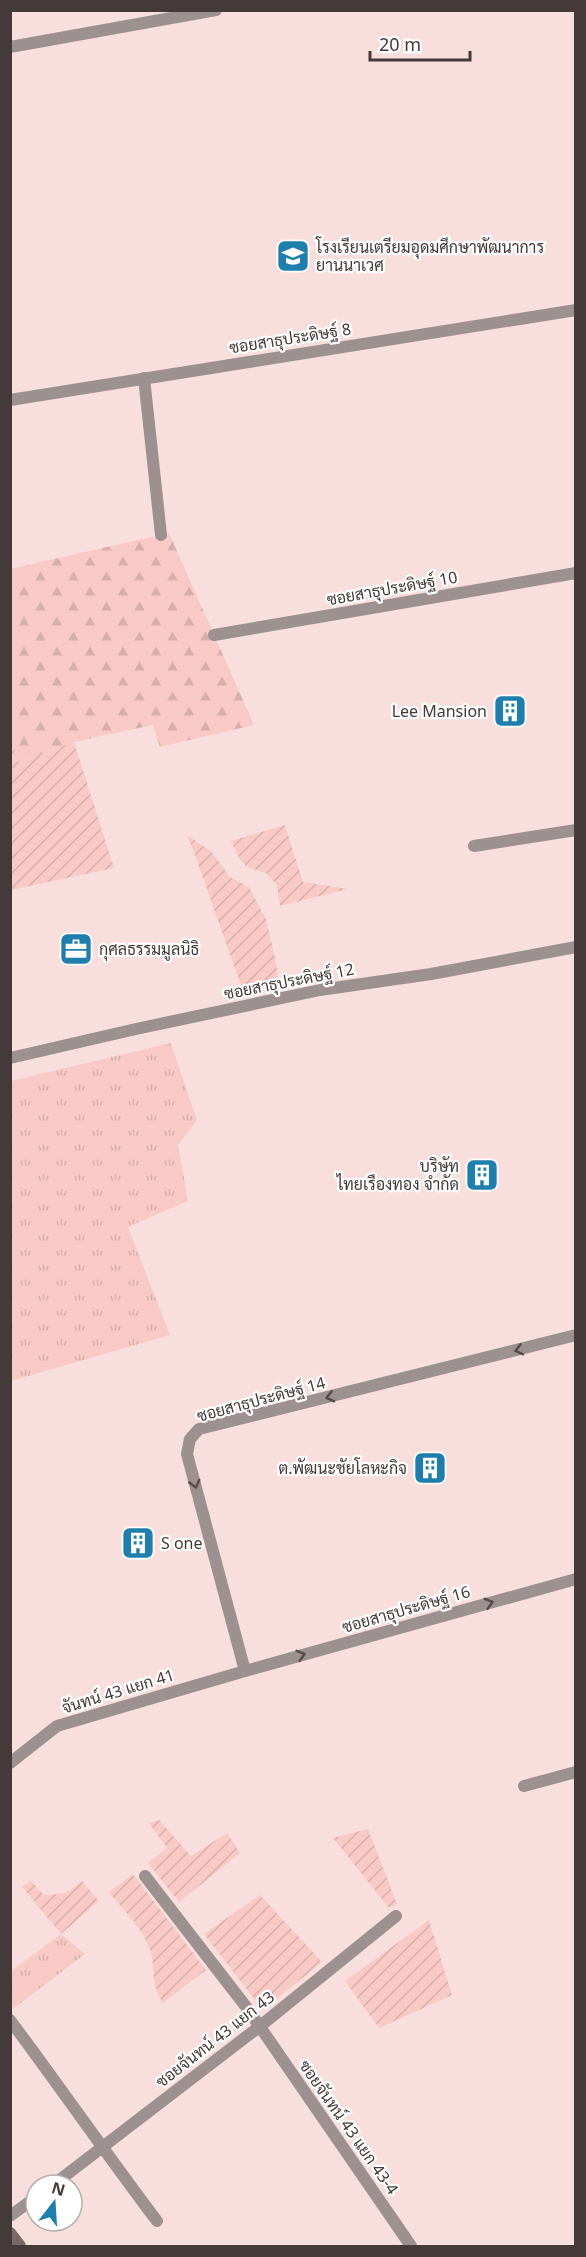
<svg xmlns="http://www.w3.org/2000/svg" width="586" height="2257" viewBox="0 0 586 2257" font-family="'Noto Sans',Sarabun,sans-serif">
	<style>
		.grass { fill: url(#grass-tufts) }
		.forest { fill: url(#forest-firs) }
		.garden { fill: url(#garden-furrows) }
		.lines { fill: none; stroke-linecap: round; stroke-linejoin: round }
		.street { stroke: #9c9190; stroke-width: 12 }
		.secondary { stroke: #786968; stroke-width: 12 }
		.oneway { stroke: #554b4a }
		.labels { text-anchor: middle; stroke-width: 4.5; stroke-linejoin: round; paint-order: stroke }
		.poi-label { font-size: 16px; fill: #433a39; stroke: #fff; text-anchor: start }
		.street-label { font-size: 16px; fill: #433a39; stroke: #fff }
	</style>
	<defs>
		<pattern id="grass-tufts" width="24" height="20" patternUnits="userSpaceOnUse" patternTransform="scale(1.5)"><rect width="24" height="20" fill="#f9cac5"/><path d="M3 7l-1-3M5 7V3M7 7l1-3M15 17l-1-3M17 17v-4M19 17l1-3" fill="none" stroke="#d7aeaa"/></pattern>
		<pattern id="forest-firs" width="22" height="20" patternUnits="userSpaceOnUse" patternTransform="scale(1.5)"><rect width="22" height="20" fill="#f9cac5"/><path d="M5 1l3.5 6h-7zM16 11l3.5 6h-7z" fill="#d7aeaa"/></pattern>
		<pattern id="garden-furrows" width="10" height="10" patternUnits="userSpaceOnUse" patternTransform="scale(1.5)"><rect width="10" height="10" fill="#f9cac5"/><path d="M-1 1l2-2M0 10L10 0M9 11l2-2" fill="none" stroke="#d7aeaa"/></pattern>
	</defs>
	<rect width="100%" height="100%" fill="#f8dfdd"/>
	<g class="grass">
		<path d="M171,1043L197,1120L178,1145L188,1201L128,1227L170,1335L11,1381V1081Z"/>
		<path d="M61,1934L85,1954L13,2009L11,2006V1971Z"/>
	</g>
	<path class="forest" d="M169,533L254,725L160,747L153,725L74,742L17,762L10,734V569Z"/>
	<g class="garden">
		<path d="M11,734L17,762L74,742L114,868L11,890Z"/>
		<path d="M285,825L303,882L348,889L280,906L277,885L266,873L247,867L239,858L231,841Z"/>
		<path d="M188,836L211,851L230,877L249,887L266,919L276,962L279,984L243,991Z"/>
		<path d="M159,1820L191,1856L227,1833L240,1853L179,1902L148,1863L167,1848L149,1823Z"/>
		<path d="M368,1829L397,1904L389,1908L333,1838Z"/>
		<path d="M133,1874L206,1970L163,2003C150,1983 156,1971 150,1950C143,1928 123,1910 109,1892Z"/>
		<path d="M31,1881L44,1895L66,1893L82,1881L99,1901L61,1934L22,1887Z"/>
		<path d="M260,1895L322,1962L263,2010L204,1934Z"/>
		<path d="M429,1920L452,1995L379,2028L345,1981Z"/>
	</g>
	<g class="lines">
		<g class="street">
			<path d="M10,47L216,10"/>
			<path d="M144,378L161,535"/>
			<path d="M10,400L576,310"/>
			<path d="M214,635L576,573"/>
			<path d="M474,846L576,830"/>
			<path d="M10,1058L136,1029L320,990L431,974L576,947"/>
			<path d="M245,1671L187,1454L190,1439L199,1429L576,1335"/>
			<path d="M10,1763L57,1726L245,1671L576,1579"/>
			<path d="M524,1786L576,1772"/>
			<path d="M145,1876L247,2008L411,2246"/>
			<path d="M10,2020C60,2087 107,2155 157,2221"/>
			<path d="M53,2185L259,2027L396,1916"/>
			<path d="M10,2216L36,2197"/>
		</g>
		<path class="secondary" d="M10,2233L20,2246"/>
	</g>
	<defs><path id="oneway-chevron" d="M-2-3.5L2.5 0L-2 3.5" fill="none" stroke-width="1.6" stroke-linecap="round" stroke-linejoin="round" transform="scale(1.5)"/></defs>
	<g class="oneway">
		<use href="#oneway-chevron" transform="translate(519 1350) rotate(166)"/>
		<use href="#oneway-chevron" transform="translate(330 1397) rotate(166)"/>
		<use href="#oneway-chevron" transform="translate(195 1484) rotate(75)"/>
		<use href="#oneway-chevron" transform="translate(489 1603) rotate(-16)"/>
		<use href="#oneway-chevron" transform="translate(301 1655) rotate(-16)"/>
	</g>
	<defs>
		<g id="school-square" transform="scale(1.725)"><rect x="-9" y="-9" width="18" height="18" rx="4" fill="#1f7eab" stroke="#fff"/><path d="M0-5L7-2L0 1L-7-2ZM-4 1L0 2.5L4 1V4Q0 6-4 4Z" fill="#fff"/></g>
		<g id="building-square" transform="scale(1.725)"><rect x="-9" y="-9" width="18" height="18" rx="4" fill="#1f7eab" stroke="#fff"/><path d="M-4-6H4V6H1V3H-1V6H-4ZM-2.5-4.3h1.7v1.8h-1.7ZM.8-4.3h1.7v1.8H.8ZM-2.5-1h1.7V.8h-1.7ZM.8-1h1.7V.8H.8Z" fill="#fff"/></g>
		<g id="office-square" transform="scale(1.725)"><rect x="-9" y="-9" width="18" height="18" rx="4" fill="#1f7eab" stroke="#fff"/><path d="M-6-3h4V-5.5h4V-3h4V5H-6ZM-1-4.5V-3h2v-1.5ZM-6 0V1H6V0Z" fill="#fff"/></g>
	</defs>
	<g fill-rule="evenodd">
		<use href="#school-square" x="293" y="256"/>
		<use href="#building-square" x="510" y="711"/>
		<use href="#office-square" x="76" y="949"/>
		<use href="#building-square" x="482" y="1175"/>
		<use href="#building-square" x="430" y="1468"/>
		<use href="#building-square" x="138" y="1543"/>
	</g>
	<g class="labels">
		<g class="poi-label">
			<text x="316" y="253">โรงเรียนเตรียมอุดมศึกษาพัฒนาการ<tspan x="316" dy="18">ยานนาเวศ</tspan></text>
			<text x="487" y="717" text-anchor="end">Lee Mansion</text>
			<text x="99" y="955">กุศลธรรมมูลนิธิ</text>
			<text x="459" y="1172" text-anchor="end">บริษัท<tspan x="459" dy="18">ไทยเรืองทอง จำกัด</tspan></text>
			<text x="407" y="1474" text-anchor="end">ต.พัฒนะชัยโลหะกิจ</text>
			<text x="161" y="1549">S one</text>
		</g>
		<g class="street-label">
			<text transform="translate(290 338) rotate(-9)" y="6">ซอยสาธุประดิษฐ์ 8</text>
			<text transform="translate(392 588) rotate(-10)" y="6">ซอยสาธุประดิษฐ์ 10</text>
			<text transform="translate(289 981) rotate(-11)" y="6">ซอยสาธุประดิษฐ์ 12</text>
			<text transform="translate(261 1399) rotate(-15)" y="6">ซอยสาธุประดิษฐ์ 14</text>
			<text transform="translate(406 1609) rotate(-16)" y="6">ซอยสาธุประดิษฐ์ 16</text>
			<text transform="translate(118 1691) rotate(-17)" y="6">จันทน์ 43 แยก 41</text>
			<text transform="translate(215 2039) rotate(-38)" y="6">ซอยจันทน์ 43 แยก 43</text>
			<text transform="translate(349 2127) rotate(55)" y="6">ซอยจันทน์ 43 แยก 43-4</text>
		</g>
	</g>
	<rect width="586" height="2257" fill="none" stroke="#433a39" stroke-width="24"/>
	<g transform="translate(54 2203) rotate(17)"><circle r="28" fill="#ffffff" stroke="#b4b0b0" stroke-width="1.5"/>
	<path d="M0-4.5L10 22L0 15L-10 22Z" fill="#1f7eab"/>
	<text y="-9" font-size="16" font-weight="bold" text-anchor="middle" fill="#433a39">N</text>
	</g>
	<path d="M370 51v9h100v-9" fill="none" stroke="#433a39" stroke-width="3"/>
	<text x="379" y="51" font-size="18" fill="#433a39" stroke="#ffffff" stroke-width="4.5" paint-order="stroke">20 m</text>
</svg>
